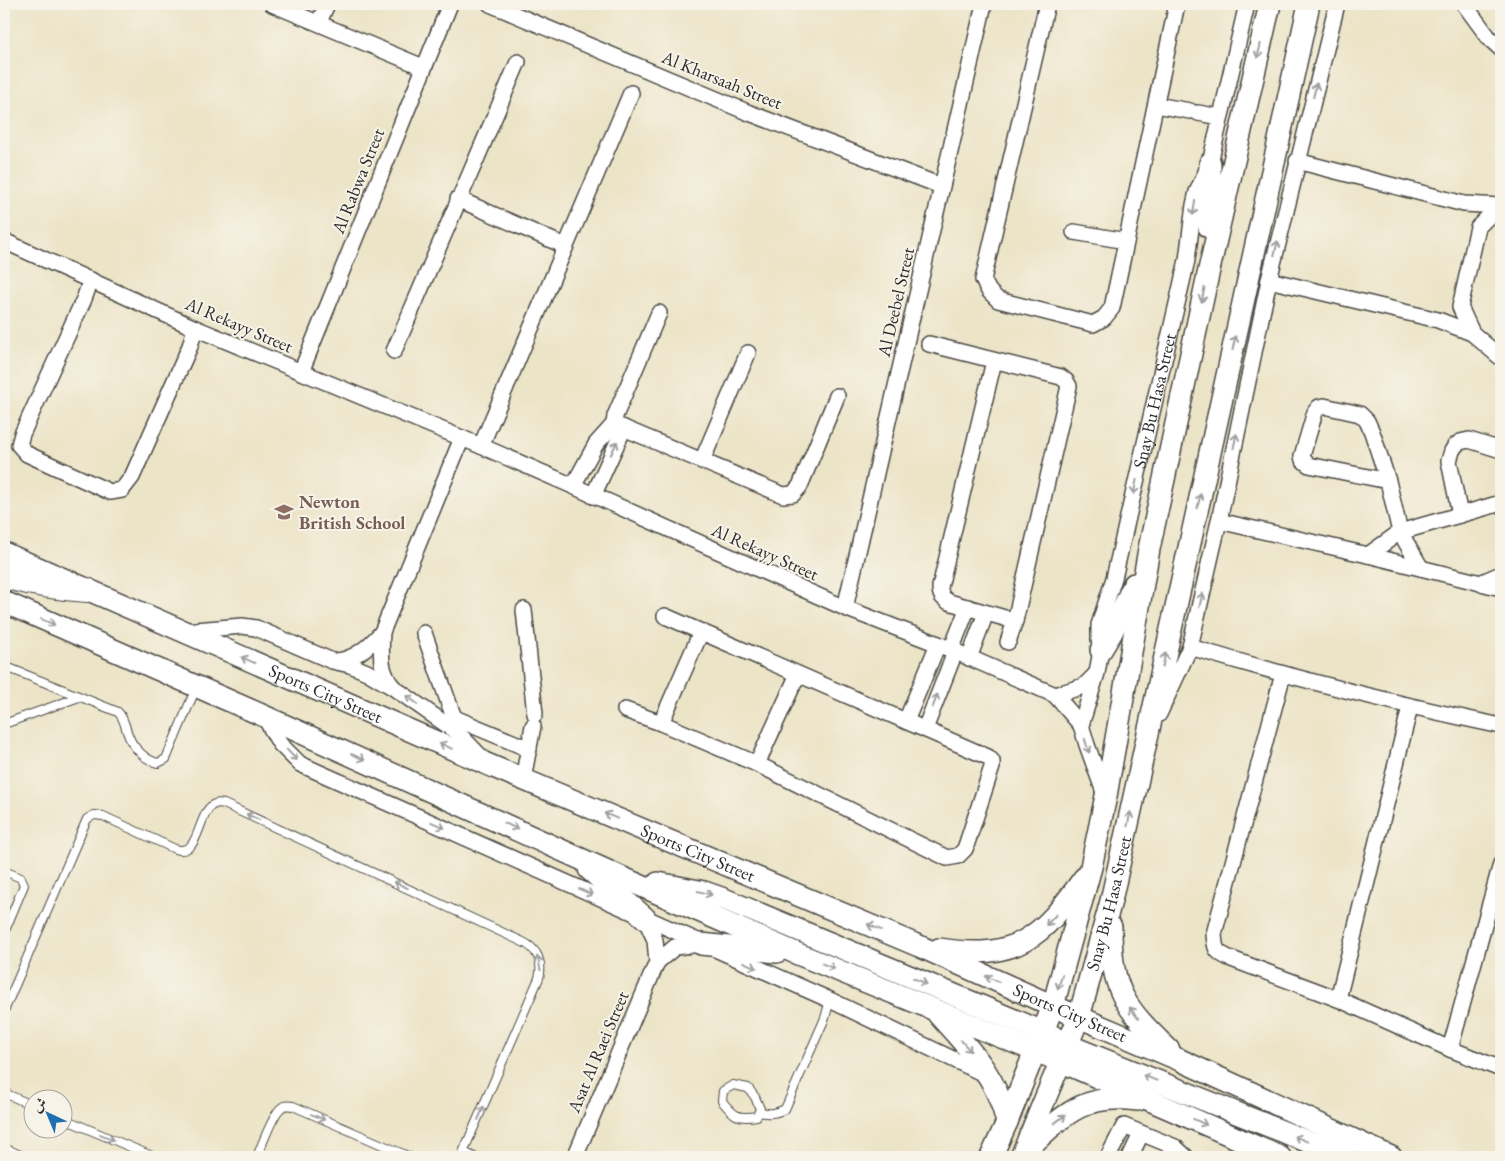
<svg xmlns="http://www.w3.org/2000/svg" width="1505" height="1161" viewBox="0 0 1505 1161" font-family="'EB Garamond',Amiri,serif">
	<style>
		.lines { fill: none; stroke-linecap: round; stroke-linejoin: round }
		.lane-casing { stroke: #484742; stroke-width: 10 }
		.street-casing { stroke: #484742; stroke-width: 18 }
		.secondary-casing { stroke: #484742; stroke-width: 24 }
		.primary-casing { stroke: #484742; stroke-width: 26 }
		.lane { stroke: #fff; stroke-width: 8 }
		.street { stroke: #fff; stroke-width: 15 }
		.secondary { stroke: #fff; stroke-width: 21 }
		.primary { stroke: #fff; stroke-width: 24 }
		.oneway { stroke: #a0a0a0 }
		.labels { text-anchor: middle; stroke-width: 4; stroke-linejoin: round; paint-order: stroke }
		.street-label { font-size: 18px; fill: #2b2b2b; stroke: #f7f3e8 }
		.education-label { font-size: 18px; font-weight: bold; fill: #785e54; stroke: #f7f3e8; text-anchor: start }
	</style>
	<rect width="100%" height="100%" fill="#f7f3e8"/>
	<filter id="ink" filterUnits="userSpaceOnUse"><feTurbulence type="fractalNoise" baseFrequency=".02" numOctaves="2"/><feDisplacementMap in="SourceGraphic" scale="10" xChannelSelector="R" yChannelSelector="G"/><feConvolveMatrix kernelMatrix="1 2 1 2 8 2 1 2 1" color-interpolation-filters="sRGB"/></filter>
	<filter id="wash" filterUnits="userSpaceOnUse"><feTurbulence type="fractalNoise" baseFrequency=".0096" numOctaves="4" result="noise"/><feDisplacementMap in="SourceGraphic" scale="20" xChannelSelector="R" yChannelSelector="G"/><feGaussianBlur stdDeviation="1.12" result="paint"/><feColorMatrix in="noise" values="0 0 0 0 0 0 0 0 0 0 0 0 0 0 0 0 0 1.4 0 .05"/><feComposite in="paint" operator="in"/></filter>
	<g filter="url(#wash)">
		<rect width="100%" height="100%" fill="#ece4c7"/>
	</g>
	<g filter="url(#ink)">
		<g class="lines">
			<g class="lane-casing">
				<g id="lane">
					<path d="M4,666L118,712C125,719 125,728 129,737C134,749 147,761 158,763L166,759L196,688"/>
					<path d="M4,724L79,697"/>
					<path d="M4,871L21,878L24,885L4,933"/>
					<path d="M4,1011L87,819L94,815L103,816L175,849C205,859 195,796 224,804L523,942C538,949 543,963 539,978L461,1157"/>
					<path d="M733,1085L748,1088L755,1097L760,1109L757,1116C737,1119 734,1116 722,1101L723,1091Z"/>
					<path d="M4,1093L32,1105"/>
					<path d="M759,1112C769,1114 775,1114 785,1109L825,1018L830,1000"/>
					<path d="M62,1118L154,1157"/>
					<path d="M4,1148L25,1157"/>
					<path d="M464,1152L474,1157"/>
					<path d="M257,1157C261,1147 273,1114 281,1108C284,1105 288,1105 293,1106L410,1157"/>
				</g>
			</g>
			<g class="street-casing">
				<g id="street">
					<path d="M272,4L423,67"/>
					<path d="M490,4L747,112L941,186"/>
					<path d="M1047,4L983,280L989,291L998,300L1093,324L1104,318L1112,308L1177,4"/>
					<path d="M1464,4L1489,38L1501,49"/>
					<path d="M319,22L327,4"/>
					<path d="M1156,105L1190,111"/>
					<path d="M1198,113L1220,117"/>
					<path d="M1297,161L1464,204L1501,206"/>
					<path d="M458,199L565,246"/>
					<path d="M1074,232L1126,241"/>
					<path d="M4,241L195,328L481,446L573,486L845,608L938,644L1055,695L1081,725"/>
					<path d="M91,280L84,299L22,434L19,445L27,454L110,492L122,490L132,477L190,346L195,328"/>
					<path d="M1269,280L1438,320L1472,333L1501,358"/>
					<path d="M659,313L615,416L614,424L783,495L793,494L800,486L837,396"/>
					<path d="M1472,333L1460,307L1478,227L1499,206"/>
					<path d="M929,344L1061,377L1066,381L1069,386L1015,621L949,602C942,598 940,595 940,587L994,361"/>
					<path d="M394,351L518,62"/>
					<path d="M301,372L450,4"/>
					<path d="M481,446L631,93"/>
					<path d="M702,461L748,353"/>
					<path d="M1388,481L1309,465L1303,460L1302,456L1315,412L1319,407L1324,406L1360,414L1367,421L1372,432L1388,481L1400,532L1421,568"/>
					<path d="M573,486L596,444L614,424"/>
					<path d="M593,496L624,428"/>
					<path d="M1460,515L1449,461L1452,451L1455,446L1460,442L1469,440L1501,450"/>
					<path d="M1219,521L1368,555L1501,588"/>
					<path d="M1368,555L1400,532L1501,503"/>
					<path d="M1480,583L1501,574"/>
					<path d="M845,608L984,4"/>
					<path d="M524,610L535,714"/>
					<path d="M665,616L988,757L992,761V767L965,849L958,856L947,858L757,764L798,674"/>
					<path d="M184,631L242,626L256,628L332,661L350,665L367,672L394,688L457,732L484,760"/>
					<path d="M424,633L453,715L457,719L529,749"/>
					<path d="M1008,642L1015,621"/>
					<path d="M1190,647C1292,678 1397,704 1501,726"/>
					<path d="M951,650L968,607"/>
					<path d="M969,658L986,613"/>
					<path d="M336,661C356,659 369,646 382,632"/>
					<path d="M1283,674L1214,934C1215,948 1215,952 1229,958L1338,999L1450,1049L1501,1069"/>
					<path d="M393,687C379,671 381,653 382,632L462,438"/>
					<path d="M1055,695L1084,686L1095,675"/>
					<path d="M625,710L661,723L757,764"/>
					<path d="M1159,714L1190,647L1219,521L1269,280L1337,4"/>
					<path d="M264,716L280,744L300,764L830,1000L988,1076"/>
					<path d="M906,721L938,644"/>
					<path d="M661,723L701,632"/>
					<path d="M925,729L955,652"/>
					<path d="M523,779L533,726"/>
					<path id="s1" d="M1105,795L1087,745L1081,725L1097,673L1101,650L1099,639V625L1114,578L1187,260L1194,205L1197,192L1210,163L1247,4"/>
					<path d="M657,962L675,947L701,944"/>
					<path d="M1338,999L1410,707"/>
					<path d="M1450,1049L1501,864"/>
					<path d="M575,1157L657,962L655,940L645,918"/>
					<path d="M1108,1157L1124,1126L1175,1147L1186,1157"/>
					<path d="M1130,1157L1141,1134"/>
				</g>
			</g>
			<g class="secondary-casing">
				<g id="secondary">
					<path d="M1209,227L1210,163"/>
					<path id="s2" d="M4,553L489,765L919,946L1053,1006L1180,1060L1391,1157"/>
					<path d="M4,602L264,716L623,878L798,954L1060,1061L1280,1157"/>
					<path d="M1101,650L1112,632L1134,584"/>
					<path d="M589,869L645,918"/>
					<path d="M658,883L704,892L724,899L1055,1037"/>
					<path d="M1111,927C1111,991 1124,1007 1169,1050"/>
					<path d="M701,944L777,952"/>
					<path d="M939,949C1017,961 1041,938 1084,878"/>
					<path d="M938,1014C970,1050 995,1073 1007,1122"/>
					<path d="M1055,1040L1346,1157"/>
					<path d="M1029,1147C1066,1113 1085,1093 1138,1100"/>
					<path d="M991,1157L1007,1122L1053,1006L1091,867L1106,796L1149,549L1209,270L1270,4"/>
					<path id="s3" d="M1021,1157L1079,1017L1111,901L1309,4"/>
				</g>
			</g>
			<g class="primary-casing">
				<path id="primary" d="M4,576C31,584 58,588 87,590"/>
			</g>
			<use href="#lane" class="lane"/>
			<use href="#street" class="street"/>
			<use href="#secondary" class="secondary"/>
			<use href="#primary" class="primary"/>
		</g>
		<defs><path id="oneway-shaft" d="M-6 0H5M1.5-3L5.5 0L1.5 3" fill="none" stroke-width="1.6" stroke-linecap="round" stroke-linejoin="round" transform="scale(1.25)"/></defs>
		<g class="oneway">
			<use href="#oneway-shaft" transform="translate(1259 51) rotate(103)"/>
			<use href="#oneway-shaft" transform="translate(1315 90) rotate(-76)"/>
			<use href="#oneway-shaft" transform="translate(1194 208) rotate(99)"/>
			<use href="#oneway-shaft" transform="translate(1276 248) rotate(-77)"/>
			<use href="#oneway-shaft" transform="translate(1203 295) rotate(102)"/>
			<use href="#oneway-shaft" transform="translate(1234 343) rotate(-78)"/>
			<use href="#oneway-shaft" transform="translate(1235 441) rotate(-78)"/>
			<use href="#oneway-shaft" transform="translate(614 448) rotate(-65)"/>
			<use href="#oneway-shaft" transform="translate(1135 487) rotate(103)"/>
			<use href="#oneway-shaft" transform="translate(1199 501) rotate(-78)"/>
			<use href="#oneway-shaft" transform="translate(1201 600) rotate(-77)"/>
			<use href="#oneway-shaft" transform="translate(48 622) rotate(23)"/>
			<use href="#oneway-shaft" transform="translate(248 660) rotate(-156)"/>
			<use href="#oneway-shaft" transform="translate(1164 660) rotate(-78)"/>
			<use href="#oneway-shaft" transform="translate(412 700) rotate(-145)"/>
			<use href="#oneway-shaft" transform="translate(935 701) rotate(-70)"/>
			<use href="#oneway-shaft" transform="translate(446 746) rotate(-156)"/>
			<use href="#oneway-shaft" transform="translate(1087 746) rotate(72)"/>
			<use href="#oneway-shaft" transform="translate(292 755) rotate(46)"/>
			<use href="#oneway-shaft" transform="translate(358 757) rotate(24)"/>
			<use href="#oneway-shaft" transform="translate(611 816) rotate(-157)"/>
			<use href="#oneway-shaft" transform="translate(253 817) rotate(-155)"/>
			<use href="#oneway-shaft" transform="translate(1129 819) rotate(-78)"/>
			<use href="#oneway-shaft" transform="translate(438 825) rotate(24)"/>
			<use href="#oneway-shaft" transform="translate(511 826) rotate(24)"/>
			<use href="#oneway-shaft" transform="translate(401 885) rotate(-155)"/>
			<use href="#oneway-shaft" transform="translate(586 892) rotate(24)"/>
			<use href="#oneway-shaft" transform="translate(705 893) rotate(15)"/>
			<use href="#oneway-shaft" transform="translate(1051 920) rotate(133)"/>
			<use href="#oneway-shaft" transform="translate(874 927) rotate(-157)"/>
			<use href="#oneway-shaft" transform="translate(539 963) rotate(-102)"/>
			<use href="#oneway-shaft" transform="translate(750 965) rotate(24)"/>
			<use href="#oneway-shaft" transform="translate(828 966) rotate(22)"/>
			<use href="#oneway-shaft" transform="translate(992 979) rotate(-156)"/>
			<use href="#oneway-shaft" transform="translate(920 981) rotate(23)"/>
			<use href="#oneway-shaft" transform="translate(1060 982) rotate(107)"/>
			<use href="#oneway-shaft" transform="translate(1134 1013) rotate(-128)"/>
			<use href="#oneway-shaft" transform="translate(966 1046) rotate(49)"/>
			<use href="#oneway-shaft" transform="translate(1150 1078) rotate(-158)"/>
			<use href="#oneway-shaft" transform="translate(481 1113) rotate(-67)"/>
			<use href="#oneway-shaft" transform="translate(318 1117) rotate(23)"/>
			<use href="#oneway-shaft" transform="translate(1060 1119) rotate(-38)"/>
			<use href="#oneway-shaft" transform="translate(1200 1122) rotate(24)"/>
			<use href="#oneway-shaft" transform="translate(107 1137) rotate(23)"/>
			<use href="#oneway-shaft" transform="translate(1301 1139) rotate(-158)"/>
		</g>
	</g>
	<defs>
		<g id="school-bare" transform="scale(1.5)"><path d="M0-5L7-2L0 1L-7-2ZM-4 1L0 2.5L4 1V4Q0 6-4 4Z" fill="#8d6e63" stroke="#f7f3e8" stroke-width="2.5" paint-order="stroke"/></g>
	</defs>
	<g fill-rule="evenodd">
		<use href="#school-bare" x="284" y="512"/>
	</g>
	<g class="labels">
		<g class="street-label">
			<text transform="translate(722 80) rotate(22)" y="6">Al Kharsaah Street</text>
			<text transform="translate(358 181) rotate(-68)" y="6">Al Rabwa Street</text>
			<text transform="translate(896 302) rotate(-77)" y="6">Al Deebel Street</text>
			<text transform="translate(239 325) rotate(23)" y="6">Al Rekayy Street</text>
			<text dy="6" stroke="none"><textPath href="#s1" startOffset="408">Snay Bu Hasa Street</textPath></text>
			<text transform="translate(765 552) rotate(24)" y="6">Al Rekayy Street</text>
			<text dy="6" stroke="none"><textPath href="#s2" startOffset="351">Sports City Street</textPath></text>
			<text dy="6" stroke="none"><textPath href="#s2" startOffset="756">Sports City Street</textPath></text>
			<text dy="6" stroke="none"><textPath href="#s3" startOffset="269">Snay Bu Hasa Street</textPath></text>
			<text dy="6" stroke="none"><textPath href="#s2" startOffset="1161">Sports City Street</textPath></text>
			<text transform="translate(598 1052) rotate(-67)" y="6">Asat Al Raei Street</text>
		</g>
		<g class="education-label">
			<text x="299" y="508">Newton<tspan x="299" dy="21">British School</tspan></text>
		</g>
	</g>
	<rect width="1505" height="1161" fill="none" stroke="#f7f3e8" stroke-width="20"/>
	<g transform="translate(48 1114) rotate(316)"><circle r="24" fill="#f7f3e8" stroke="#a5a39c"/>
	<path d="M0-4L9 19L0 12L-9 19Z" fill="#1f6fb2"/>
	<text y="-8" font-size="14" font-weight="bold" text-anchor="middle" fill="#2b2b2b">ش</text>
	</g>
</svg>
